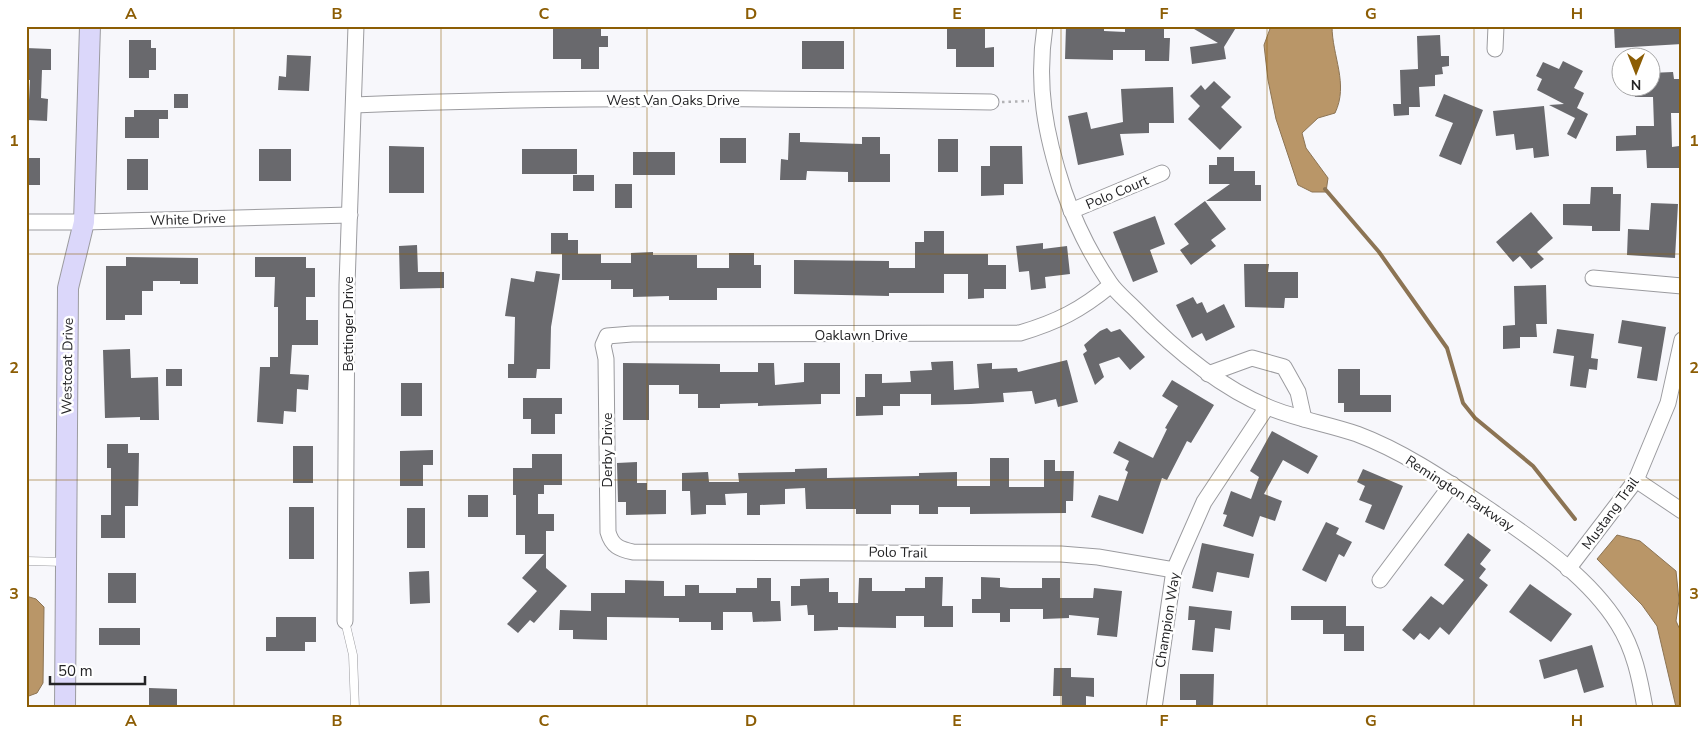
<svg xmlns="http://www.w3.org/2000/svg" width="1708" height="734" viewBox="0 0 1708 734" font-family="'Nunito Sans',sans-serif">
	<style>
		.water { fill: #b99668; stroke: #8c7454 }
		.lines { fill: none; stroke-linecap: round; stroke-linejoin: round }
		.stream { stroke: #8c7454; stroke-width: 4 }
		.building { fill: #69696d }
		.lane-casing { stroke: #9b9b9f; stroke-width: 9 }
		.street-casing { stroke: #9b9b9f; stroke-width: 17 }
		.secondary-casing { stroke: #9b9b9f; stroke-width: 22 }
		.path { stroke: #b2b2b5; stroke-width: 2.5; stroke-dasharray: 2.5 4; stroke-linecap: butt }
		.lane { stroke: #fff; stroke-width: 8 }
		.street { stroke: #fff; stroke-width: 15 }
		.secondary { stroke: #dbd7fa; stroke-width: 20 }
		.grid { fill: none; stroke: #8c5d04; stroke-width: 1; stroke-opacity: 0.55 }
		.labels { text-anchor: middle; stroke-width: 5; stroke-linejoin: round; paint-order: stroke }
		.street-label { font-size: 14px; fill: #242426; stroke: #fff }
		.neatline { fill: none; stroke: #8c5d04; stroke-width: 2 }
		.grid-label { font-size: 16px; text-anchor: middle; font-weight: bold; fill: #8c5d04 }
	</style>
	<rect width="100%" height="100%" fill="#f7f7fb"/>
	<g class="water">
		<path d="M1271,26H1332C1332,56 1349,84 1335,113L1318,118L1302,133L1306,148L1328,178L1326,192H1312L1298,185L1276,119L1268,80L1264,45Z"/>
		<path d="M1617,535L1640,541L1676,571L1679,600L1676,621L1682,634V708L1676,707L1657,626L1642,605L1597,559Z"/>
		<path d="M26,596L36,599L44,607L43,683L37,693L26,697Z"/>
	</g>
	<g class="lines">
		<path class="stream" d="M1325,189L1379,252L1447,348L1463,403L1475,418L1533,466L1575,519"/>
	</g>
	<g class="building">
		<path d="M553,26H601V36H608V47H599V69H581V59H553Z"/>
		<path d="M958,26H985V48L994,47V67H956V49H947V28Z"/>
		<path d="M1066,26H1104V31L1125,32V26H1164V38H1170L1169,61H1145V50H1113V60L1065,59Z"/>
		<path d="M1189,26H1237L1224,47L1226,59L1192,64L1190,47L1218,43Z"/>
		<path d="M1614,26H1681L1682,44L1615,48Z"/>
		<path d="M1440,35L1441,56H1449V66L1442,67L1443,74L1435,75V86L1419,87L1420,107H1409V115L1394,116L1393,104H1401L1400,70L1418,69L1417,36Z"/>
		<path d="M129,40H151V48H156V70H149V78H129Z"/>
		<rect x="802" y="41" width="42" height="28"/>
		<path d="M26,48L51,49V70H42L41,98L48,99L47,121L28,120L30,80H26Z"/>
		<path d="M287,55L311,56L309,91L278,90L279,76L286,77Z"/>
		<path d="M1563,61L1583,71L1574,88L1584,93L1577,108L1588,114L1576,139L1567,134L1575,118L1549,105L1564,104L1537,90L1542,79L1536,76L1543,62L1559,69Z"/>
		<path d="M1673,72L1674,79H1682V113H1671L1672,147L1679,146L1680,168H1647L1646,150L1616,151V136L1636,135V126H1654L1653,97H1635L1634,88H1650V73Z"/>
		<path d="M1214,81L1231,97L1221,107L1242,127L1220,150L1188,119L1200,106L1190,96L1201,85L1205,90Z"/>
		<path d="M1173,87L1174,123H1149V133L1120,134L1124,155L1078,165L1068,116L1087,112L1091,129L1123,122L1121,89Z"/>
		<rect x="174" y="94" width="14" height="14"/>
		<path d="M1444,94L1483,110L1461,165L1439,156L1453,123L1435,116Z"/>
		<path d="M1544,106L1549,156L1534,158L1533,148L1516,150L1514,134L1496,136L1493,111Z"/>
		<path d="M134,110H168V119H159V138H125V117H134Z"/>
		<path d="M789,133H800V142L862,144V137H880V154H890V182H848V172L807,171L806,180H780L781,159L788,160Z"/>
		<rect x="720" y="138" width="26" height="25"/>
		<rect x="938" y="139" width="20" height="33"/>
		<path d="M389,146L424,147V193H389Z"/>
		<path d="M990,146H1022L1023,184H1004V195L981,196V166H990Z"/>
		<rect x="259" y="149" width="32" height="32"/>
		<rect x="522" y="149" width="55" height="25"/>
		<rect x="633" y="152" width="42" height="23"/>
		<path d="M1217,157H1234V171H1255V185H1261V201H1206L1230,184H1209V165H1217Z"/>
		<rect x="26" y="158" width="14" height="27"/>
		<rect x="127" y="159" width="21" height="31"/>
		<rect x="573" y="175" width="21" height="16"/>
		<rect x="615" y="184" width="17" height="24"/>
		<path d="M1591,187H1613V194H1621L1620,231H1592V226L1563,225V204H1590Z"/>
		<path d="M1205,201L1226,229L1211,240L1216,246L1191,265L1180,250L1189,244L1174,224Z"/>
		<path d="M1651,203L1678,204L1675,258L1627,255L1628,229L1649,230Z"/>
		<path d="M1531,212L1553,238L1537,252L1544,259L1531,269L1520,256L1513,262L1496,242Z"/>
		<path d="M1155,216L1165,244L1150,250L1158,272L1133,282L1113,232Z"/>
		<path d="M924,231H944V254H988V265H1006V289H984V298L968,299V274H944V293H889V296L794,294V260L889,261V268H915V242H924Z"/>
		<path d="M551,233H568V240H578V254H601V263H631V253L653,252V255H697V268H729V253H754V265H761V288H717V300H669V296L633,297V289H611V280H562V254H551Z"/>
		<path d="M1043,243V249L1067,246L1070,274L1045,277L1046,288L1031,290L1029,271L1019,272L1016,246Z"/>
		<path d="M417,245L418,272H444V288L400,289L399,246Z"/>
		<path d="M126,257L198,258V284H180V281H153V291H142V315H125V320H106V266H126Z"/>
		<path d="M255,257H306V268H315V297H306V320H318V345H292L290,374L309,375L308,390L297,389L296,412L284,411L283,424L257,422L260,367H270V357H278V307H274L275,277H255Z"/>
		<path d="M1244,264H1269L1268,272H1298V298H1285L1284,308L1245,307Z"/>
		<path d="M536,271L560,274L551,327L550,369H537L536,378H508V364H514L515,317L505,316L511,278L534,282Z"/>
		<path d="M1546,285L1547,324H1536L1537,337H1520V348L1503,349V326L1515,325L1514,286Z"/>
		<path d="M1193,297L1197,304L1202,302L1207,313L1224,304L1235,327L1206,341L1202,333L1192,338L1176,305Z"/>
		<path d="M1622,320L1666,327L1657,381L1637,378L1642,347L1618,343Z"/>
		<path d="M1107,328L1111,332L1120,329L1145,357L1130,370L1119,357L1099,364L1104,377L1095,385L1083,354L1087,351L1084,345L1100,331Z"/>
		<path d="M1557,329L1594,334L1591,358L1598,359L1597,370L1589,369L1586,388L1570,386L1574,356L1553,353Z"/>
		<path d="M130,349L131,378L158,377L159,420H140V417L105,418L103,350Z"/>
		<path d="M1067,360L1078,402L1058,407L1056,399L1035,404L1032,391L1003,393L1004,402L971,404L931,405V394H900V406H883V415L856,416V397H865V374H882V383L911,382L910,371L932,370L931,362L953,361L954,390L979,388L977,364L992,363V369L1017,368L1018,372Z"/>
		<path d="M623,363L720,364V372H758V363H774L775,385L804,382V363H840V394H821V404L758,406V403L720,404V408H698V394H679V385H649V420H623Z"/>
		<rect x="166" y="369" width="16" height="17"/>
		<path d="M1338,369H1360V395H1391V412H1344V403H1338Z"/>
		<path d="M1172,380L1214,405L1191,443L1187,441L1167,480L1162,478L1143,534L1091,517L1099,495L1118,501L1128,472L1125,470L1129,461L1113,453L1119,441L1153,458L1167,429L1165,428L1178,406L1162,396Z"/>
		<rect x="401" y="383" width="21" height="33"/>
		<path d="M523,398H562V414H555V434H531V419H523Z"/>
		<path d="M1272,431L1318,456L1308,474L1283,460L1264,494L1282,501L1275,521L1260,516L1253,537L1223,526L1227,515L1223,514L1231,491L1251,499L1259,477L1250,471Z"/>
		<path d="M107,444H128V453H139L138,506H125V538H101V515H111V468H107Z"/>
		<rect x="293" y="446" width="20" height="37"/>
		<path d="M433,450V465H423V486H400V451Z"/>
		<path d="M532,454H562V485H544V494H538V514H554V531H546V568L567,586L534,623L530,620L518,633L507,624L537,591L522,578L544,554H525V535H516V495H513V468H532Z"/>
		<path d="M990,458H1009V487H1044V460H1055V471H1074L1073,501H1066V513L970,514V507H938V514H919V505H891V514H856V509H806L805,488L785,489V504L760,505V515H747V493L725,494L726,505H706V514L691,515L690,491H682V473L708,472L709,482H739L738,473L795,472V469L827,468V478L919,476V473L957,472V486H990Z"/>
		<path d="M637,462V483H647V490H666V514L626,515V502H618L617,463Z"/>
		<path d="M1363,469L1403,486L1384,530L1365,522L1372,505L1359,500L1365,486L1357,482Z"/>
		<rect x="468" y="495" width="20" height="22"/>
		<rect x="289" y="507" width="25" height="52"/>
		<rect x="407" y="508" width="18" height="40"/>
		<path d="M1326,522L1339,528L1336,534L1352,542L1344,557L1339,554L1326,582L1302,570Z"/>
		<path d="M1468,533L1491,550L1480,564L1486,569L1479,578L1488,585L1449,635L1440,627L1429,640L1420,633L1414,640L1402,630L1431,596L1443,605L1464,580L1444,565Z"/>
		<path d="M1202,543L1254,554L1249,578L1217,572L1213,592L1192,588Z"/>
		<path d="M429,571L430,603L410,604L409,572Z"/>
		<rect x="108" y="573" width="28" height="30"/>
		<path d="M925,577H943L942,606H953V627H924V616H896V628L838,627V630L814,631V615H808L807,605L791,606V586H800V579L829,578V592H838V603H858L859,578H872V591H905V588H925Z"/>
		<path d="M981,577L1000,578V587L1010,588H1042V578H1060V598H1093L1094,588L1122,591L1117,637L1097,635L1099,618L1069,615V618L1043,619V609H1010V622H1000V613H972V599H981Z"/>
		<path d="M757,578H771V601H780L781,621L753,622L752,612H723V630H711V622H679V618L607,617V640L573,639V630H559L560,610L591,611V593H625V580L664,581V596H685V585H699V593H736V588H757Z"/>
		<path d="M1530,584L1572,614L1551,642L1509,612Z"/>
		<path d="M1189,606L1232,611L1230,630L1215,628L1213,652L1192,650L1195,620H1188Z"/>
		<path d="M1291,606H1346V626H1364V651H1344V634H1323V620H1291Z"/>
		<path d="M276,617H316V642H305V651H266V637H276Z"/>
		<rect x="99" y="628" width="41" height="17"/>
		<path d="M1592,645L1604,687L1584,693L1577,669L1544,679L1539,660Z"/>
		<path d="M1054,668H1071V677L1094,678V697L1086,696V708H1062V696H1053Z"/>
		<path d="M1180,674H1214L1213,707H1196V700H1180Z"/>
		<path d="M149,688L177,689V706L149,708Z"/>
	</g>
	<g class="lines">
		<g class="lane-casing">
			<g id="lane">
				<path d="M26,561L65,562"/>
				<path d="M345,621L353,655L355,708"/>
			</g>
		</g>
		<g class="street-casing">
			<g id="street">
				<path d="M1045,26C1036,85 1045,134 1064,191C1075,223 1091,255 1110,283C1116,292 1126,300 1134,308C1172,347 1217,386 1268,407C1296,419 1328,424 1357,434C1405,452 1448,482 1490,510C1536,542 1588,576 1618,624C1634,649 1640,679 1645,708"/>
				<path d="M1495,49L1496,26"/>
				<path d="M354,105C566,96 779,98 991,102"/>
				<path d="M1071,211L1162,173"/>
				<path d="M26,222H84L350,215"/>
				<path d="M1593,278L1682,286"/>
				<path d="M1111,285C1081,310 1057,322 1020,333L632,334L607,336L603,345L606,359L608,532C612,546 619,549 633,552L1061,554L1098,557L1174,570"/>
				<path d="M1208,374L1252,358L1284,367L1298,392L1304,419"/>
				<path d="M1636,480L1682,511"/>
				<path d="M1568,569L1636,480L1668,403L1682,340"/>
				<path d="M1380,580L1452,484"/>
				<path d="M345,621L347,285L356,26"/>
				<path d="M1154,708L1174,570L1204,502L1267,407"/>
			</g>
		</g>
		<g class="secondary-casing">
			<path id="secondary" d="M65,708L68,288L84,222L90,26"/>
		</g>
		<path class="path" d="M1002,102L1029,101"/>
		<use href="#lane" class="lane"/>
		<use href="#street" class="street"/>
		<use href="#secondary" class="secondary"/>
	</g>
	<path class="grid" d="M234,26V708M441,26V708M647,26V708M854,26V708M1061,26V708M1267,26V708M1474,26V708M26,254H1682M26,480H1682"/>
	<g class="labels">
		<g class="street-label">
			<text x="673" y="105">West Van Oaks Drive</text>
			<text transform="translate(1117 192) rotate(-23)" y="5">Polo Court</text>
			<text transform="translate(188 219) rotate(-2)" y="5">White Drive</text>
			<text transform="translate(348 324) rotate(-90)" y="5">Bettinger Drive</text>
			<text x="861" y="340">Oaklawn Drive</text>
			<text transform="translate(67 366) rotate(-89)" y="5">Westcoat Drive</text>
			<text transform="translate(607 450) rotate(-90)" y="5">Derby Drive</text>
			<text transform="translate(1460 493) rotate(33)" y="5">Remington Parkway</text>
			<text transform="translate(1610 513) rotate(-54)" y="5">Mustang Trail</text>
			<text transform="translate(898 552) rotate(1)" y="5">Polo Trail</text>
			<text transform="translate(1167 620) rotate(-81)" y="5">Champion Way</text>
		</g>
	</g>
	<rect width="1708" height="734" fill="none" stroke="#ffffff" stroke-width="55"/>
	<g transform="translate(1636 72) rotate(180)"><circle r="24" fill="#ffffff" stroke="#a7a7a8"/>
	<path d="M0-4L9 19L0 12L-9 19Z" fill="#8c5d04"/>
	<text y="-8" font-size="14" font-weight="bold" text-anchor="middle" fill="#242426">N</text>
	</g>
	<path d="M50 676v8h95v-8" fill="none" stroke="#242426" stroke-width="2.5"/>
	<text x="58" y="676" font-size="15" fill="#242426" stroke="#ffffff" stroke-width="4" paint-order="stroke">50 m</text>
	<rect x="28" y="28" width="1652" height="678" class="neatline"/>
	<g class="grid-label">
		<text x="131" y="19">A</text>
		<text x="337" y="19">B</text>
		<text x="544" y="19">C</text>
		<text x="751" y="19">D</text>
		<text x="957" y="19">E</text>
		<text x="1164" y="19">F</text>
		<text x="1371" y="19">G</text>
		<text x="1577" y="19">H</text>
		<text x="14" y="146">1</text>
		<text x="1694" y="146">1</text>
		<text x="14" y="373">2</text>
		<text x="1694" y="373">2</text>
		<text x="14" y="599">3</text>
		<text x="1694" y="599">3</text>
		<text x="131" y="726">A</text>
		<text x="337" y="726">B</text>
		<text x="544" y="726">C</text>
		<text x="751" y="726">D</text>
		<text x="957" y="726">E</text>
		<text x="1164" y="726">F</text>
		<text x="1371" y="726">G</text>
		<text x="1577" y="726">H</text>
	</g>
</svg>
